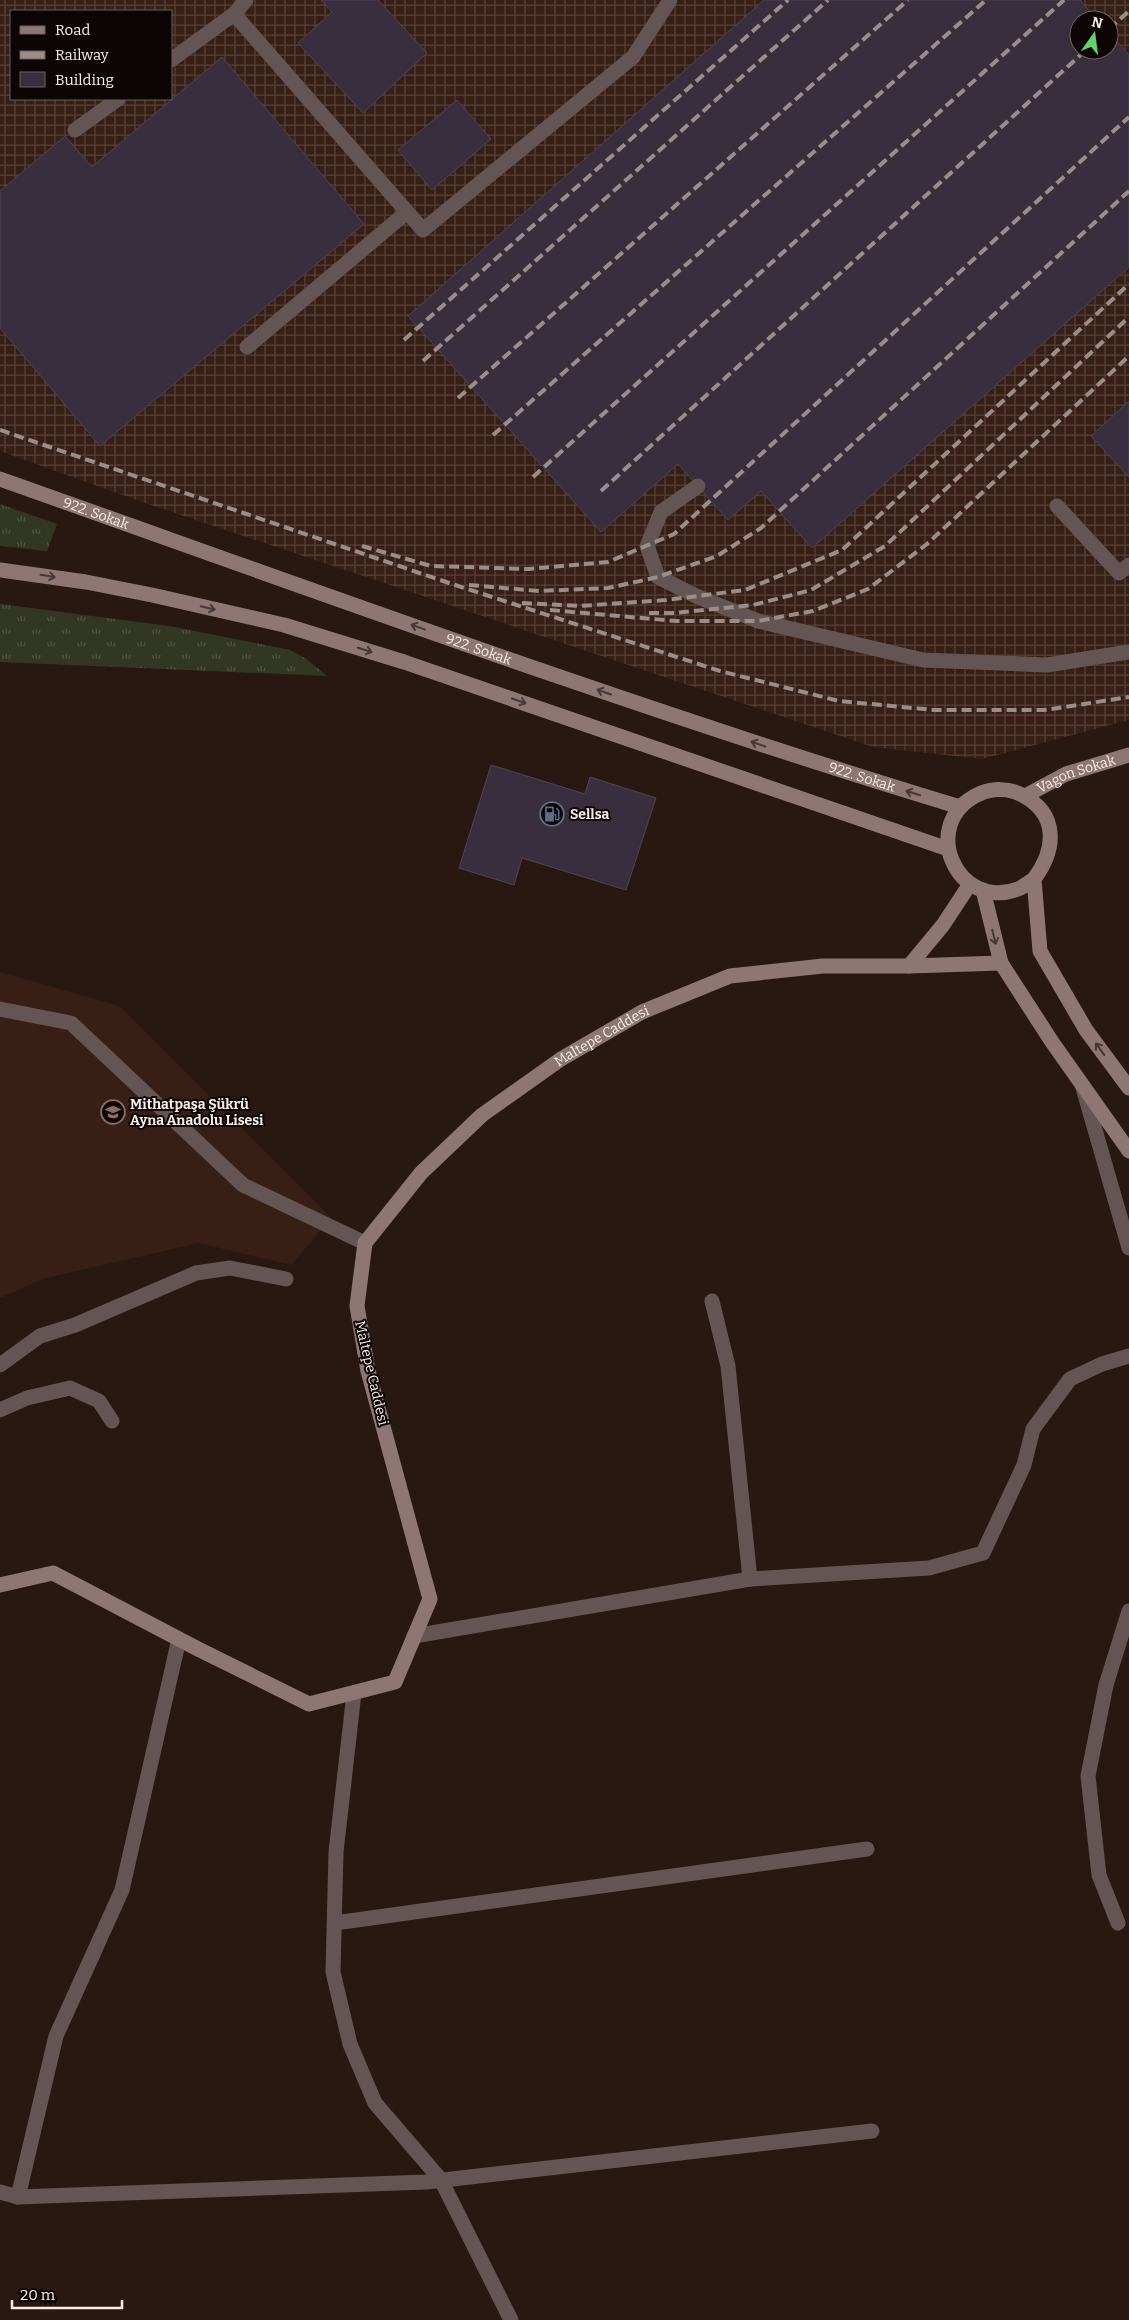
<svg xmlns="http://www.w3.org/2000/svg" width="1129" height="2320" viewBox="0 0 1129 2320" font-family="Bitter,serif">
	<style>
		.industrial { fill: url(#industrial-grid); fill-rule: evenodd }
		.built { fill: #371f15 }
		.grass { fill: url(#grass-tufts) }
		.building { fill: #392e3e; stroke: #4f4354 }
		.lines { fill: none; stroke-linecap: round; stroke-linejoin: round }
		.lane { stroke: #645554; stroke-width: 15 }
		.street { stroke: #645554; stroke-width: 15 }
		.secondary { stroke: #8d7673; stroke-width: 15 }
		.rail { stroke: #9b8d87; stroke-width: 4; stroke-dasharray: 10 5; stroke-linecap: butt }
		.oneway { stroke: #463836 }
		.labels { text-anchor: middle; stroke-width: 4; stroke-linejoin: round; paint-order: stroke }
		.street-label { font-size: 14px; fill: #faede8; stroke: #0c0504 }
		.poi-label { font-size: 14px; font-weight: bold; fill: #faede8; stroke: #0c0504; text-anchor: start }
	</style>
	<defs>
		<pattern id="industrial-grid" width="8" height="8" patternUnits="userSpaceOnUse" patternTransform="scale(1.25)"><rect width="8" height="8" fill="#371f15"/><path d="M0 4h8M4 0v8" fill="none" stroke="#554037"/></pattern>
		<pattern id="grass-tufts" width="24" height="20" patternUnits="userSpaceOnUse" patternTransform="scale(1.25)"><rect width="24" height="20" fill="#323724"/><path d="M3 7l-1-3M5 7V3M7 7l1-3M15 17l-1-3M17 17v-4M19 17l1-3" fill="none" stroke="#515444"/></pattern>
	</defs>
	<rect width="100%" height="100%" fill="#291811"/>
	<path class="industrial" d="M0,0H1129V720L982,759L873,747L142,502L0,451ZM11,11H171V99H11ZM1079,20H1109V50H1079Z"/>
	<path class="built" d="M0,972L119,1006L331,1218L291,1265L199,1243L42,1279L0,1298Z"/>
	<g class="grass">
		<path d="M0,504L57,524L47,551L0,546Z"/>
		<path d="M0,604L169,626L290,650L305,658L327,676L0,662Z"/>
	</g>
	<g class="building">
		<path d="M321,0H378L427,53L363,113L298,43L332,12Z"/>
		<path d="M764,0H1080L1097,20H1079V50H1109V33L1129,55V267L812,548L761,491L728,520L678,464L601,532L408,316Z"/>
		<path d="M222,57L364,224L100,446L0,328V191L65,136L92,167Z"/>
		<path d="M457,100L491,139L432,190L398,150Z"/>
		<path d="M1129,401V477L1091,436Z"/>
		<path d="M491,765L585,794L590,777L656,798L626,890L522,858L514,885L459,868Z"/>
	</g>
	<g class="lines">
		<g class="lane">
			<path d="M234,14L423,230L633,57L670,0"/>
			<path d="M171,60L234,14L246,0"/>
			<path d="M75,130L118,99"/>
			<path d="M247,347L407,212"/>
			<path d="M698,486L661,512L647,546L658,577L696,596L758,621L923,660L1047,665L1129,652"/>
			<path d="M1057,506L1119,573L1129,565"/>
			<path d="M0,1009L71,1023L243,1185L365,1243"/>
		</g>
		<g class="street">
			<path d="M1083,1088L1129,1248"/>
			<path d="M712,1301L728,1366L750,1579"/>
			<path d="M0,1365L40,1336L75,1325L196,1273L230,1268L286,1279"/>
			<path d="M0,1410L27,1398L70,1388L99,1401L112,1421"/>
			<path d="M414,1636L750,1579L929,1568L983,1553L1024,1465L1033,1429L1070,1379L1102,1364L1129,1356"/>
			<path d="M354,1693L336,1852L333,1972L350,2044L375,2103L441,2180L511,2320"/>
			<path d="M335,1923L867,1849"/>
			<path d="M1118,1923L1099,1875L1088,1776L1106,1685L1129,1611"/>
			<path d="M0,2192L18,2197L426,2182L872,2131"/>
			<path d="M18,2197L56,2036L122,1890L179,1639"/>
		</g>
		<g class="secondary">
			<path id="s1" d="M0,479C319,592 636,709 960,807"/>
			<path d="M0,570L86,582L152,595L284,625L404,662L948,849"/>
			<path id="s2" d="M1025,796L1066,774L1129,755"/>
			<path d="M1034,879C1029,882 1024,887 1018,889C957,912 917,823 979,794C993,788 1009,788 1022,795C1059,814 1056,850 1034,879L1040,951L1086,1030L1129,1088"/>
			<path d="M983,890L1001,963L1052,1042L1129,1151"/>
			<path d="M909,966L1001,963"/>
			<path id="s3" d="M0,1585L53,1573L198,1649L309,1704L395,1682L430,1599L368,1371L357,1306L365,1243L421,1173L482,1115L561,1059L642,1012L730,976L823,966H909L943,925L970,884"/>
		</g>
		<g class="rail">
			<path d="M1109,29L1129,11"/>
			<path d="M404,340L788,0"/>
			<path d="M423,361L828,0"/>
			<path d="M458,398L908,0"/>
			<path d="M0,430L449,583L720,671L839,701L934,710H1045L1129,697"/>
			<path d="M493,435L986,0"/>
			<path d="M533,477L1064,0"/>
			<path d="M601,491L1086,50"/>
			<path d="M362,546L431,566L528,569L608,562L674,534L1129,117"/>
			<path d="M469,585L539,591L608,588L658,577L717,556L761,528L1129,191"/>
			<path d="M522,603L580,606L666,600L745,590L842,550L1129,284"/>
			<path d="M550,610L676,621H758L813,611L868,589L927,544L1129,356"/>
			<path d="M649,613H673L753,605L811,590L885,546L1129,317"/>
		</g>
	</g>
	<defs><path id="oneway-shaft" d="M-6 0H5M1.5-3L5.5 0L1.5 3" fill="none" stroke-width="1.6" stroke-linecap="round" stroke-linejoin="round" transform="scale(1.25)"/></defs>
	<g class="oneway">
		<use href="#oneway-shaft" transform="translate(48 576) rotate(9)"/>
		<use href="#oneway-shaft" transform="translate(208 608) rotate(13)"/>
		<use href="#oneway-shaft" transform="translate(418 627) rotate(-160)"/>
		<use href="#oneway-shaft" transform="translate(365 650) rotate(17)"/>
		<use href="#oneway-shaft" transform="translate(604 692) rotate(-161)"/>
		<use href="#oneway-shaft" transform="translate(519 701) rotate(19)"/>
		<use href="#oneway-shaft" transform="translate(758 744) rotate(-161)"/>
		<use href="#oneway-shaft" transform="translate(913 793) rotate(-163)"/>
		<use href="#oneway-shaft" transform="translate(994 937) rotate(76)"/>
		<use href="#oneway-shaft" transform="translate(1100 1049) rotate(-126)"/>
	</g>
	<defs>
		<g id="fuel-ring" transform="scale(1.25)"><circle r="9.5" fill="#0c0504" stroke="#5c6f8a" stroke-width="1.5"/><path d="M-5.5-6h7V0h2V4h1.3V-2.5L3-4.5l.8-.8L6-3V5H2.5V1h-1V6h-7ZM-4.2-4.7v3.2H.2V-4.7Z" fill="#5c6f8a"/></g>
		<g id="school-ring" transform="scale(1.25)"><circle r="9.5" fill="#0c0504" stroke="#8d6e63" stroke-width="1.5"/><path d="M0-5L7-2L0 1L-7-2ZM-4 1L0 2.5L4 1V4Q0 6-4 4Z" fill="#8d6e63"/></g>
	</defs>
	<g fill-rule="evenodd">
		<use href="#fuel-ring" x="552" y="814"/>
		<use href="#school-ring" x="113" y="1112"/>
	</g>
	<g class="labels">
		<g class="street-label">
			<text dy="5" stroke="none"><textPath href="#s1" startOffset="102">922. Sokak</textPath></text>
			<text dy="5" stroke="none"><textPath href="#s1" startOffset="508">922. Sokak</textPath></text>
			<text dy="5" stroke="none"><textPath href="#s2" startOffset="56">Vagon Sokak</textPath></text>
			<text dy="5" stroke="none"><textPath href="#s1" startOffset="912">922. Sokak</textPath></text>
			<text dy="5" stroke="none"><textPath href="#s3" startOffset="1204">Maltepe Caddesi</textPath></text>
			<text transform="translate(372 1373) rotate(77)" y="5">Maltepe Caddesi</text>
		</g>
		<g class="poi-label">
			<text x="570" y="819">Sellsa</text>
			<text x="130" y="1109">Mithatpaşa Şükrü<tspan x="130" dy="16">Ayna Anadolu Lisesi</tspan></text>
		</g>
	</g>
	<rect x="10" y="10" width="162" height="90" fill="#0c0504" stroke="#6b625f"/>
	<rect x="20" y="26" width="25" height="8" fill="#8d7673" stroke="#6b625f"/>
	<text x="55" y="35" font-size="15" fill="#faede8">Road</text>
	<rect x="20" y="51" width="25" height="8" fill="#9b8d87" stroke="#6b625f"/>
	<text x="55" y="60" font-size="15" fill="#faede8">Railway</text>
	<rect x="20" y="72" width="25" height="15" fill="#392e3e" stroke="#6b625f"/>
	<text x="55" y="85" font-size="15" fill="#faede8">Building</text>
	<g transform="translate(1094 35) rotate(14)"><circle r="24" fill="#0c0504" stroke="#6b625f"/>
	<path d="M0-4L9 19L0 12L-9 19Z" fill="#61d56a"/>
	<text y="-8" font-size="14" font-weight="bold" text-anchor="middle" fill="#faede8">N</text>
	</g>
	<path d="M12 2300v8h110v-8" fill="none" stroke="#faede8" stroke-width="2.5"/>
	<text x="20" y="2300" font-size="15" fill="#faede8" stroke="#0c0504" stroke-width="4" paint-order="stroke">20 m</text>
</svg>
